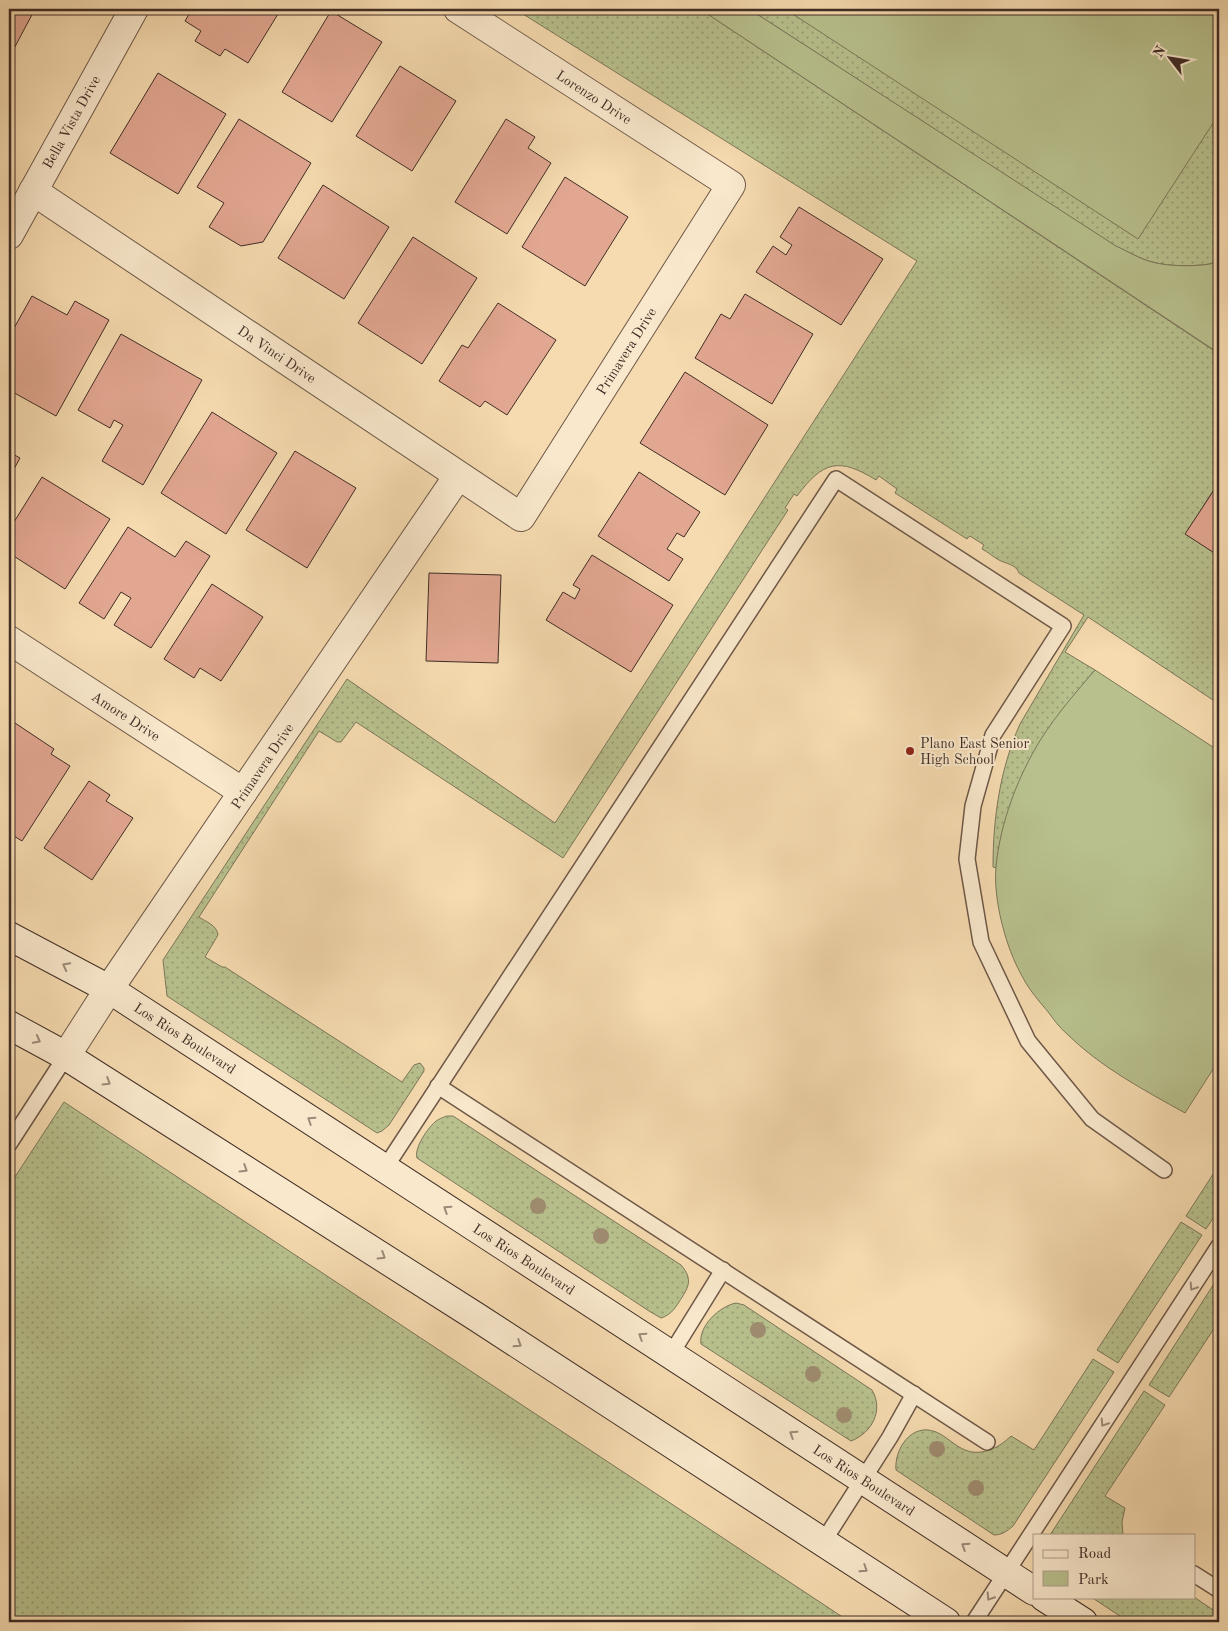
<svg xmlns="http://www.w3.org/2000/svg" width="1228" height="1631" viewBox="0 0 1228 1631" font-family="'Old Standard TT',serif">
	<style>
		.grass { fill: url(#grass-dots); stroke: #7c775a }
		.green { fill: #b8c18e; stroke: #7c775a }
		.building { fill: #e2a791; stroke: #402d26 }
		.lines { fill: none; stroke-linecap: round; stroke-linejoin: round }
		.lane-casing { stroke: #6e5848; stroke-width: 18 }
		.street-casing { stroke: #6e5848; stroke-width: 30 }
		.secondary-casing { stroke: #402d26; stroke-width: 30 }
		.lane { stroke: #f9e8cc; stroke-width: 15 }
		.street { stroke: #f9e8cc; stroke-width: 28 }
		.secondary { stroke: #f9e8cc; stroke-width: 28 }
		.tree { fill: #9f8c70 }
		.oneway { stroke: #9c8a79 }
		.poi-dot { fill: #8f2418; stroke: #f9e8cc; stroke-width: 2 }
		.labels { text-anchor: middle; stroke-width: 4; stroke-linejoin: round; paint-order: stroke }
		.street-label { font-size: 14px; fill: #402d26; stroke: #f9e8cc }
		.poi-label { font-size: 14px; fill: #402d26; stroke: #f9e8cc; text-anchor: start }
	</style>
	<defs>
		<pattern id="grass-dots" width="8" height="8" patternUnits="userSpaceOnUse" patternTransform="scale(1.25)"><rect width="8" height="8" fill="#b8c18e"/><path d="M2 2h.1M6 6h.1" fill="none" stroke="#979d74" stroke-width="1.8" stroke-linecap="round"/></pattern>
	</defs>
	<rect width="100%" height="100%" fill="#f6dbb0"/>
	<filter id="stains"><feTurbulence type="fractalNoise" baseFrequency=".004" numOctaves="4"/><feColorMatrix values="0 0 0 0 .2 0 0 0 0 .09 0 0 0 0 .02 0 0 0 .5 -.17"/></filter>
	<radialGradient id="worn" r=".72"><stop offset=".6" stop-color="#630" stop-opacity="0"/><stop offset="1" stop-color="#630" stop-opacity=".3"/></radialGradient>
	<g class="grass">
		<path d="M515,9H700L1216,352L1219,348V481L1186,534L1219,556V704L1088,617L1065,652L1095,670C1053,720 1022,762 1004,826C1000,839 998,854 996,868L993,867C993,818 1000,769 1020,724L1084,615L1019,573C1016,564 1006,564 999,560C993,557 988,552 982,549L984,545L970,536L967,539L895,493L897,489L879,476L876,480C839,457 823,461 797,496L794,494L785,508L788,510L563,858L356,722L341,742H337L319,731L199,917C206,922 217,925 218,935L205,957L222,967H225L402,1082L414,1065L420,1063L424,1068V1071L389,1125L382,1131L377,1133L167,996L163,960L347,679L555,823L917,261Z"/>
		<path d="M749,9H1219V262C1202,267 1170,267 1152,262C1140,259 1127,251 1115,246Z"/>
		<path d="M64,1102L850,1622H9V1186Z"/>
		<path d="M447,1116H453L681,1265C694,1280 688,1288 679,1302C674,1310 670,1315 661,1318L649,1311L417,1158C414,1149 426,1131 432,1125C436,1120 441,1118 447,1116Z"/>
		<path d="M1219,1165V1209L1206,1229L1186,1216Z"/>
		<path d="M1181,1222L1202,1235L1118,1363L1097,1350Z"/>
		<path d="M1219,1276V1321L1169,1397L1149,1385Z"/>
		<path d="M736,1303L744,1305L872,1390C884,1410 872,1433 851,1441L701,1344C698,1326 720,1306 736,1303Z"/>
		<path d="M1093,1359L1114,1372L1013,1526C1007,1531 1002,1535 994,1535L896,1470C894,1449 912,1422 936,1432C946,1436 955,1446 965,1450C982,1457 1000,1447 1011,1436L1034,1450Z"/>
		<path d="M1144,1391L1165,1405L1105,1496L1125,1508L1122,1522L1123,1535H1050Z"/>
		<path d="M1091,1597H1194L1219,1614V1622H1129Z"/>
	</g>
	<g class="green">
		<path d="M700,9H749L1116,246C1127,251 1140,259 1152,262C1170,267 1202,267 1219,262V348L1217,352Z"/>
		<path d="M785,9H1213L1219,13V114L1138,239Z"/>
		<path d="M1095,670L1219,751V1060L1185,1113C1144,1090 1100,1067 1066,1033C1059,1027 1054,1020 1049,1013C1039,1001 1029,990 1022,976C1006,948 993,900 996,867C1000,823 1018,776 1041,739C1057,714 1076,692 1095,670Z"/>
	</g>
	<g class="building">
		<path d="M9,9H35L9,58Z"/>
		<path d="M192,9H281L248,63L225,49L220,56L195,41L201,31L185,21Z"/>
		<path d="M331,11L382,42L332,122L282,92Z"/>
		<path d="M400,66L456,101L412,171L356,136Z"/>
		<path d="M158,73L226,114L178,194L110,153Z"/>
		<path d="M239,119L311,163L263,242L241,246L209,227L224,203L197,187Z"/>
		<path d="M506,119L535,137L528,148L551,163L507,234L455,202Z"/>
		<path d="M565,177L628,217L585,286L522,247Z"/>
		<path d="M323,185L389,227L344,299L278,258Z"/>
		<path d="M799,207L883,259L841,325L756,272L773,246L786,255L792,245L780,237Z"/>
		<path d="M413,237L477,278L422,364L358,323Z"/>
		<path d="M745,294L813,334L772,404L695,358L721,314L730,319Z"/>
		<path d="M32,296L67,315L75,301L109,320L56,416L9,390V337Z"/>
		<path d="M498,303L556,340L507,415L485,401L480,407L439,381L462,345L468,348Z"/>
		<path d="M121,334L202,380L143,485L102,461L123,425L114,420L110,428L78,410Z"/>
		<path d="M685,372L768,425L725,495L640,443Z"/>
		<path d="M212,412L277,453L226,534L161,493Z"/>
		<path d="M295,451L356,488L307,568L246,530Z"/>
		<path d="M9,452L20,458L9,478Z"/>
		<path d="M639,472L700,512L684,537L677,533L667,549L683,559L669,581L598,536Z"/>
		<path d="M42,477L110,519L65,589L9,553V530Z"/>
		<path d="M1216,487L1219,490V556L1185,534Z"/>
		<path d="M128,527L175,557L186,541L210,556L151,648L114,625L131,598L121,592L104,619L79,603Z"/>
		<path d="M592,555L673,605L631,672L546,620L563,592L575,599L580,589L573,585Z"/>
		<path d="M429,573L501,575L498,663L426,661Z"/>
		<path d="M212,584L263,617L221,681L200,668L194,678L164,659Z"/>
		<path d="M12,721L54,749L51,754L70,766L22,841L9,833V727Z"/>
		<path d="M89,781L110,795L106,801L133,818L92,880L44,848Z"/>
	</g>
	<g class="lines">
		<g class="lane-casing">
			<g id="lane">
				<path d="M438,1086L987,1442"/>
				<path d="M9,1144L66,1056"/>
				<path d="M385,1168L836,479L1063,626L993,735L973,806L967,859L981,942L1028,1041L1092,1119L1164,1170"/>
				<path d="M671,1354L723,1270"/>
				<path d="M823,1542L890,1437L914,1394"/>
				<path d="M1194,1574L1219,1590"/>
				<path d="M974,1622L1219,1246"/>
			</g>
		</g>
		<g class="street-casing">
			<g id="street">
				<path d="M33,191L521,517L731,185L458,9"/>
				<path d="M9,235L134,9"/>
				<path d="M9,640L243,792"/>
				<path d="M66,1056L109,989L458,476"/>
			</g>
		</g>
		<g class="secondary-casing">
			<g id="secondary">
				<path d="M9,936L109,989L1034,1591"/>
				<path d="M9,1025L66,1056L475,1316L946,1622"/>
				<path d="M1044,1597L1083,1622"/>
			</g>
		</g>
		<use href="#lane" class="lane"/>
		<use href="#street" class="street"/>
		<use href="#secondary" class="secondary"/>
	</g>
	<g class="tree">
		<circle cx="538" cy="1206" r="8"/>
		<circle cx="601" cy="1236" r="8"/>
		<circle cx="758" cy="1330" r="8"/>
		<circle cx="813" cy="1374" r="8"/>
		<circle cx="844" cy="1415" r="8"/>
		<circle cx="937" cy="1449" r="8"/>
		<circle cx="976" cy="1488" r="8"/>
	</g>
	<defs><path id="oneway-chevron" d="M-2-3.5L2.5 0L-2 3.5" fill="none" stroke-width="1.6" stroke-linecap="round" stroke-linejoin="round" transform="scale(1.25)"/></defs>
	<g class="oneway">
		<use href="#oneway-chevron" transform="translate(66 966) rotate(-153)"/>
		<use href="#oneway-chevron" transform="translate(37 1040) rotate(28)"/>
		<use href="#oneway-chevron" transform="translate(107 1082) rotate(32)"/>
		<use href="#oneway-chevron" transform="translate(311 1120) rotate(-147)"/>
		<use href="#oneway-chevron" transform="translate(244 1169) rotate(32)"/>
		<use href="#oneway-chevron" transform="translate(447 1209) rotate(-147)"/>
		<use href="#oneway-chevron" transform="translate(382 1256) rotate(32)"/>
		<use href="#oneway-chevron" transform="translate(1193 1287) rotate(123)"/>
		<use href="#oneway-chevron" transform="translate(642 1336) rotate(-147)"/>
		<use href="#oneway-chevron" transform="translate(518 1344) rotate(33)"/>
		<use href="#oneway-chevron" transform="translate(1104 1423) rotate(123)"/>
		<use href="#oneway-chevron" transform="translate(793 1434) rotate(-147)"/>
		<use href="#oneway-chevron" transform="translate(965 1546) rotate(-147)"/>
		<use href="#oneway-chevron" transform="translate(864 1569) rotate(33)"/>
		<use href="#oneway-chevron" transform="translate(990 1597) rotate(123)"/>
	</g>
	<circle class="poi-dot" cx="910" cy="751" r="5"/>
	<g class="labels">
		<g class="street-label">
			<text transform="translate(594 97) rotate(33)" y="5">Lorenzo Drive</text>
			<text transform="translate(71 122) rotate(-61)" y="5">Bella Vista Drive</text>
			<text transform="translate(626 351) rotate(-58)" y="5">Primavera Drive</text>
			<text transform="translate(277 354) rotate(34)" y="5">Da Vinci Drive</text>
			<text transform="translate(126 716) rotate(33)" y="5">Amore Drive</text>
			<text transform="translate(262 766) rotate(-56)" y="5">Primavera Drive</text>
			<text transform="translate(185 1038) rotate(33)" y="5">Los Rios Boulevard</text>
			<text transform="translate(524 1259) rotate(33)" y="5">Los Rios Boulevard</text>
			<text transform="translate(864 1480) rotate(33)" y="5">Los Rios Boulevard</text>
		</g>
		<g class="poi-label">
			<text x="920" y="748">Plano East Senior<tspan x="920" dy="16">High School</tspan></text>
		</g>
	</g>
	<rect width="1228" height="1631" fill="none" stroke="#f6dbb0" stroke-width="30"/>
	<rect x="10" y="10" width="1208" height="1611" fill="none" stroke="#402d26" stroke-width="2.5"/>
	<rect x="15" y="15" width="1198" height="1601" fill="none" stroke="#402d26"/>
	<rect x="1033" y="1534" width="162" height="65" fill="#f9e8cc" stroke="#af9d8a"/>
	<rect x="1043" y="1550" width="25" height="8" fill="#f9e8cc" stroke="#af9d8a"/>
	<text x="1078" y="1558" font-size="15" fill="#402d26">Road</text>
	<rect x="1043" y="1571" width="25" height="15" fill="#b8c18e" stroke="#af9d8a"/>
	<text x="1078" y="1584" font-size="15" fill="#402d26">Park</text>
	<g transform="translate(1170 58) rotate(301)" stroke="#f9e8cc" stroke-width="4" paint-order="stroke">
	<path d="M0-4L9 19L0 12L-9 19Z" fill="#402d26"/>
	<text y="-8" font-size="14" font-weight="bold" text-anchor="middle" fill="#402d26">N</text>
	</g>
	<rect width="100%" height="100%" filter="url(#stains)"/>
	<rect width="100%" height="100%" fill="url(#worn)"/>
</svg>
